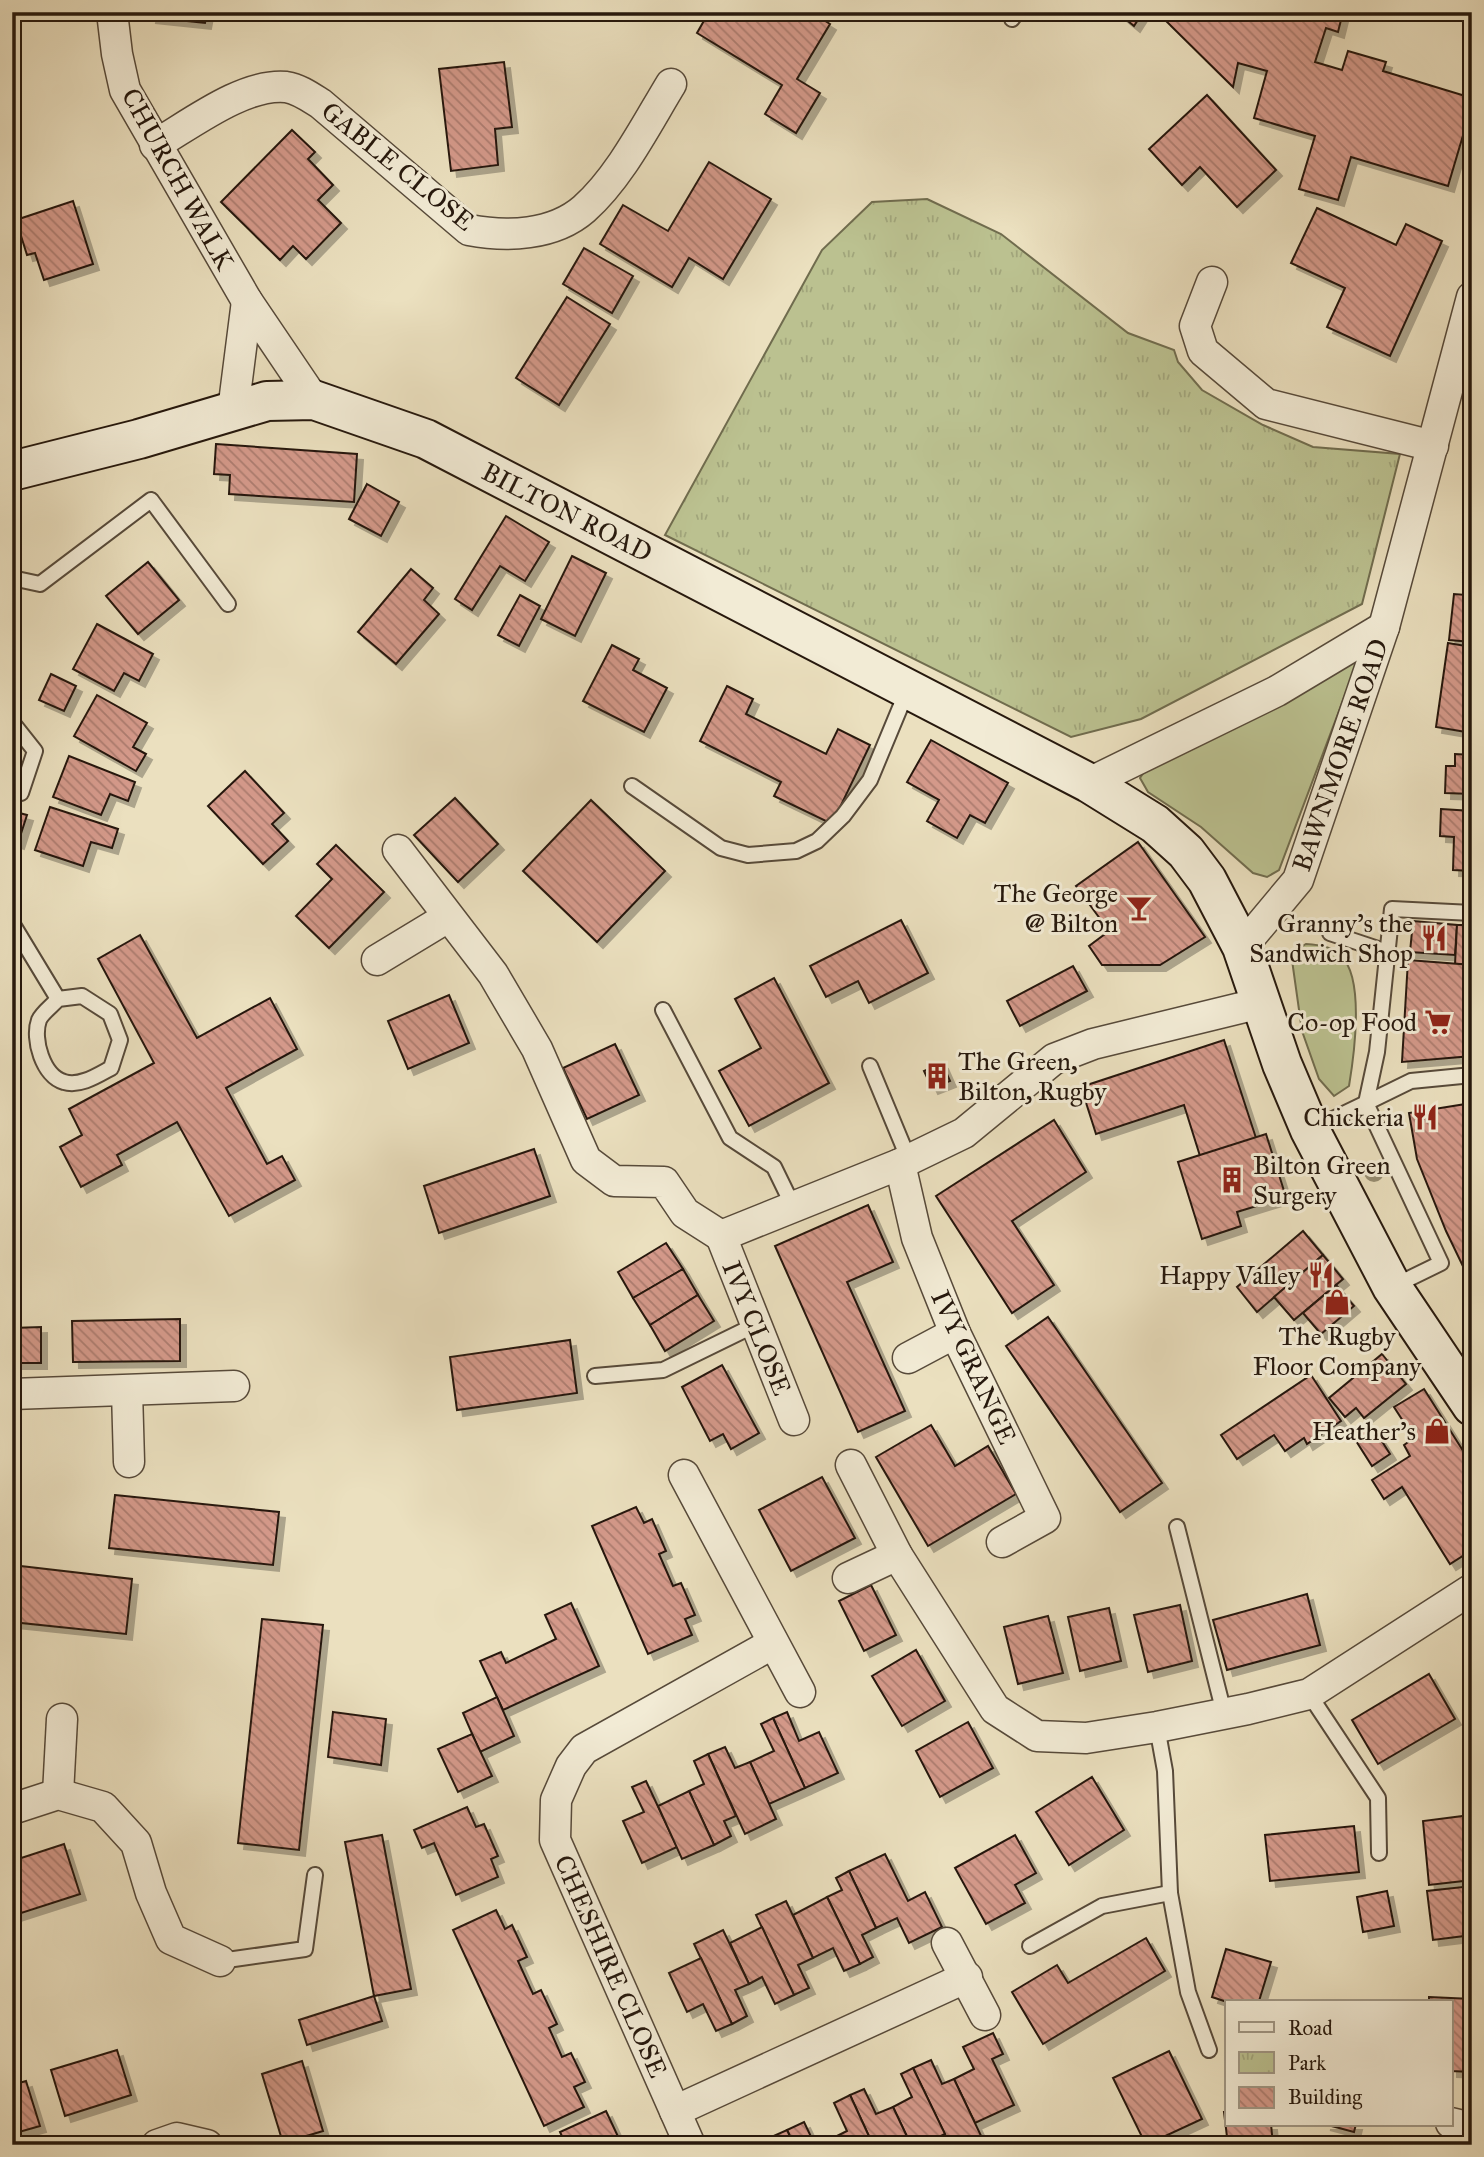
<svg xmlns="http://www.w3.org/2000/svg" width="1484" height="2157" viewBox="0 0 1484 2157" font-family="'IM FELL Great Primer',serif">
	<style>
		.grass { fill: #bbc190; stroke: #706c4e; stroke-width: 2 }
		.park { fill: url(#park-tufts); stroke: #706c4e; stroke-width: 2 }
		.building { fill: url(#building-back-hatch); stroke: #26180d; stroke-width: 2; filter: url(#shadow) }
		.lines { fill: none; stroke-linecap: round; stroke-linejoin: round }
		.service-casing { stroke: #574a3a; stroke-width: 18 }
		.minor-casing { stroke: #574a3a; stroke-width: 33 }
		.secondary-casing { stroke: #26180d; stroke-width: 42 }
		.service { stroke: #f2ebd5; stroke-width: 14 }
		.minor { stroke: #f2ebd5; stroke-width: 30 }
		.secondary { stroke: #f2ebd5; stroke-width: 38 }
		.tree { fill: #978e73 }
		.labels { text-anchor: middle; stroke-width: 6; stroke-linejoin: round; paint-order: stroke }
		.street-label { font-size: 26px; fill: #26180d; stroke: #f2ebd5 }
		.poi-label { font-size: 26px; fill: #26180d; stroke: #f2ebd5; text-anchor: end }
	</style>
	<defs>
		<pattern id="park-tufts" width="24" height="20" patternUnits="userSpaceOnUse" patternTransform="scale(1.75)"><rect width="24" height="20" fill="#bbc190"/><path d="M3 7l-1-3M5 7V3M7 7l1-3M15 17l-1-3M17 17v-4M19 17l1-3" fill="none" stroke="#a1a57b"/></pattern>
		<pattern id="building-back-hatch" width="6" height="6" patternUnits="userSpaceOnUse" patternTransform="scale(1.75)"><rect width="6" height="6" fill="#d4998a"/><path d="M-1 5l2 2M0 0l6 6M5-1l2 2" fill="none" stroke="#ac7c6f"/></pattern>
		<filter id="shadow"><feDropShadow dx="6" dy="6" stdDeviation="0" flood-color="#0004"/></filter>
	</defs>
	<rect width="100%" height="100%" fill="#ebe0bf"/>
	<filter id="stains"><feTurbulence type="fractalNoise" baseFrequency=".00286" numOctaves="4"/><feColorMatrix values="0 0 0 0 .2 0 0 0 0 .09 0 0 0 0 .02 0 0 0 .5 -.17"/></filter>
	<radialGradient id="worn" r=".72"><stop offset=".6" stop-color="#630" stop-opacity="0"/><stop offset="1" stop-color="#630" stop-opacity=".3"/></radialGradient>
	<g class="grass">
		<path d="M1359,658L1279,870L1267,877L1253,873L1201,827L1148,792L1140,778L1148,766Z"/>
		<path d="M1306,944C1320,945 1331,946 1341,956C1365,978 1354,1056 1349,1086L1334,1096L1319,1079L1302,1031L1291,953Z"/>
	</g>
	<path class="park" d="M927,199L1001,234L1128,333L1174,350L1178,362L1202,390L1263,425L1313,447L1400,454L1362,604L1141,719L1071,737L665,535L822,250L872,202Z"/>
	<g class="building">
		<path d="M151,12H207L205,23L150,17Z"/>
		<path d="M709,12H769L780,19L785,12H811L830,24L797,79L820,93L796,133L765,114L782,85L697,33Z"/>
		<path d="M1117,12H1143L1134,26Z"/>
		<path d="M1167,12H1343L1338,32L1326,28L1315,62L1342,70L1348,51L1386,62L1383,71L1472,98V105L1448,186L1351,157L1338,200L1299,189L1315,136L1254,118L1267,71L1238,63L1233,87L1165,20Z"/>
		<path d="M504,62L512,127L495,129L498,165L451,171L439,69Z"/>
		<path d="M1207,95L1276,170L1237,207L1200,167L1182,185L1149,149Z"/>
		<path d="M292,130L315,152L308,159L333,185L318,200L341,223L306,259L293,246L280,260L221,202Z"/>
		<path d="M709,162L771,199L723,279L689,258L672,287L600,244L623,205L668,231Z"/>
		<path d="M73,201L93,264L44,280L35,253L27,255L16,220Z"/>
		<path d="M1317,208L1396,245L1406,224L1442,241L1390,356L1327,327L1345,288L1291,263Z"/>
		<path d="M584,248L633,276L612,313L563,284Z"/>
		<path d="M567,297L610,324L559,405L516,378Z"/>
		<path d="M216,444L357,454L354,502L229,494L230,475L214,474Z"/>
		<path d="M367,484L399,502L381,536L349,519Z"/>
		<path d="M506,516L549,542L525,581L500,566L472,610L455,599Z"/>
		<path d="M1466,538L1472,539V573L1463,572Z"/>
		<path d="M572,556L606,573L575,636L541,619Z"/>
		<path d="M148,562L179,600L138,634L106,596Z"/>
		<path d="M411,569L433,588L424,600L439,614L396,664L358,632Z"/>
		<path d="M1467,578L1472,579V642L1449,640L1454,594L1466,595Z"/>
		<path d="M520,595L540,606L519,646L498,635Z"/>
		<path d="M97,624L153,654L139,681L124,673L114,691L73,669Z"/>
		<path d="M1448,643L1472,647V733L1436,727Z"/>
		<path d="M612,645L639,659L633,670L667,688L644,732L583,701Z"/>
		<path d="M51,674L76,686L64,711L39,700Z"/>
		<path d="M727,686L753,699L746,714L826,754L838,729L870,745L832,824L774,796L781,782L700,741Z"/>
		<path d="M97,695L147,723L133,747L146,754L136,771L74,736Z"/>
		<path d="M931,740L1008,783L985,823L970,815L957,838L927,821L939,800L907,782Z"/>
		<path d="M1455,754L1472,755V794L1445,793L1446,766H1455Z"/>
		<path d="M69,756L135,782L128,801L110,794L101,815L53,797Z"/>
		<path d="M245,771L284,813L272,824L288,841L263,864L208,806Z"/>
		<path d="M455,798L498,844L458,882L414,835Z"/>
		<path d="M591,800L665,871L597,942L523,871Z"/>
		<path d="M50,807L118,829L112,848L91,842L83,866L35,850Z"/>
		<path d="M1441,809L1472,811V871L1453,870L1454,837L1440,836Z"/>
		<path d="M12,811L27,815L18,843L12,841Z"/>
		<path d="M1138,842L1205,937L1160,965H1102L1089,946L1109,931L1076,886Z"/>
		<path d="M336,845L384,892L329,948L296,916L332,879L317,864Z"/>
		<path d="M901,920L928,973L869,1003L858,981L826,997L810,966Z"/>
		<path d="M1413,921L1457,925L1455,955L1410,952Z"/>
		<path d="M1457,925H1472V965L1455,964Z"/>
		<path d="M140,935L197,1038L270,998L297,1049L226,1088L267,1164L282,1156L295,1180L229,1216L177,1122L117,1155L122,1165L81,1187L60,1147L82,1135L69,1109L154,1063L98,959Z"/>
		<path d="M1408,960L1472,965V1056L1402,1062Z"/>
		<path d="M1073,966L1087,991L1020,1026L1007,1001Z"/>
		<path d="M774,978L829,1083L749,1126L719,1071L761,1048L735,999Z"/>
		<path d="M449,995L469,1043L408,1069L388,1021Z"/>
		<path d="M1224,1040L1256,1138L1200,1156L1184,1105L1096,1134L1081,1087Z"/>
		<path d="M615,1044L639,1095L587,1119L563,1068Z"/>
		<path d="M942,1063L950,1081L932,1088L924,1071Z"/>
		<path d="M1472,1103V1285L1446,1231L1417,1159L1409,1113Z"/>
		<path d="M1054,1120L1086,1172L1012,1221L1054,1285L1012,1313L936,1196Z"/>
		<path d="M1266,1134L1286,1197L1237,1212L1241,1226L1202,1239L1178,1162Z"/>
		<path d="M534,1149L550,1196L439,1233L424,1186Z"/>
		<path d="M868,1205L893,1262L847,1282L905,1411L858,1432L775,1246Z"/>
		<path d="M1303,1231L1323,1255L1257,1312L1237,1287Z"/>
		<path d="M666,1243L683,1269L633,1298L618,1272Z"/>
		<path d="M1323,1255L1343,1279L1294,1320L1274,1297Z"/>
		<path d="M683,1269L698,1295L650,1325L633,1298Z"/>
		<path d="M1336,1285L1354,1306L1321,1334L1303,1313Z"/>
		<path d="M698,1295L714,1321L665,1351L650,1325Z"/>
		<path d="M1048,1317L1162,1483L1120,1512L1006,1346Z"/>
		<path d="M180,1319V1361L73,1362L72,1321Z"/>
		<path d="M41,1327V1363H12V1328Z"/>
		<path d="M570,1340L577,1393L457,1410L450,1357Z"/>
		<path d="M1382,1354L1406,1384L1364,1418L1356,1408L1345,1417L1329,1398Z"/>
		<path d="M722,1365L759,1433L731,1449L723,1434L710,1441L682,1387Z"/>
		<path d="M1311,1375L1341,1421L1307,1444L1304,1438L1285,1451L1274,1435L1237,1459L1221,1435Z"/>
		<path d="M1424,1389L1472,1465V1550L1450,1564L1402,1487L1384,1499L1372,1480L1410,1456L1404,1445L1414,1438L1394,1407Z"/>
		<path d="M1369,1421L1390,1454L1372,1466L1351,1433Z"/>
		<path d="M931,1425L955,1466L988,1446L1016,1494L928,1546L876,1457Z"/>
		<path d="M822,1477L855,1538L791,1571L759,1510Z"/>
		<path d="M115,1495L279,1512L273,1565L109,1548Z"/>
		<path d="M636,1507L644,1523L652,1519L666,1551L659,1554L673,1586L681,1583L695,1615L685,1619L692,1635L648,1654L592,1526Z"/>
		<path d="M12,1565L132,1579L126,1634L12,1622Z"/>
		<path d="M871,1585L896,1635L864,1651L839,1601Z"/>
		<path d="M1307,1594L1320,1645L1227,1670L1213,1620Z"/>
		<path d="M571,1603L599,1666L503,1710L480,1661L501,1652L506,1663L556,1639L545,1615Z"/>
		<path d="M1180,1605L1192,1661L1148,1672L1134,1615Z"/>
		<path d="M1109,1608L1121,1661L1080,1671L1068,1617Z"/>
		<path d="M1048,1616L1063,1673L1018,1684L1004,1627Z"/>
		<path d="M262,1619L323,1625L299,1850L238,1843Z"/>
		<path d="M916,1650L945,1701L902,1726L872,1676Z"/>
		<path d="M1429,1674L1455,1719L1378,1764L1352,1720Z"/>
		<path d="M497,1697L514,1736L480,1752L463,1713Z"/>
		<path d="M333,1712L386,1719L381,1765L328,1757Z"/>
		<path d="M787,1712L799,1741L819,1732L838,1773L805,1788L773,1718Z"/>
		<path d="M773,1718L805,1788L769,1804L750,1762L774,1751L761,1724Z"/>
		<path d="M968,1722L993,1768L940,1797L916,1751Z"/>
		<path d="M472,1734L492,1776L458,1792L438,1749Z"/>
		<path d="M725,1747L735,1768L750,1762L776,1819L745,1834L708,1754Z"/>
		<path d="M708,1754L736,1816L724,1821L731,1836L714,1845L689,1791L704,1784L694,1761Z"/>
		<path d="M1092,1777L1124,1830L1069,1865L1036,1812Z"/>
		<path d="M646,1781L677,1847L642,1863L623,1821L644,1812L632,1787Z"/>
		<path d="M689,1791L714,1845L682,1859L658,1806Z"/>
		<path d="M467,1807L476,1827L484,1824L498,1856L491,1859L498,1877L456,1895L434,1843L422,1848L414,1830Z"/>
		<path d="M1471,1815L1472,1880L1429,1885L1423,1821Z"/>
		<path d="M1354,1826L1359,1872L1270,1881L1265,1835Z"/>
		<path d="M382,1835L411,1989L374,1996L345,1842Z"/>
		<path d="M1015,1835L1036,1873L1015,1885L1025,1903L986,1924L955,1868Z"/>
		<path d="M64,1844L80,1894L12,1916V1861Z"/>
		<path d="M885,1854L908,1901L925,1892L942,1927L909,1943L897,1918L876,1928L849,1871Z"/>
		<path d="M849,1871L876,1928L862,1935L873,1957L860,1964L827,1897L842,1890L836,1878Z"/>
		<path d="M1472,1886V1935L1433,1940L1427,1891Z"/>
		<path d="M1387,1891L1394,1926L1363,1932L1357,1897Z"/>
		<path d="M827,1897L860,1964L844,1971L833,1948L813,1958L793,1915Z"/>
		<path d="M786,1901L813,1958L798,1965L809,1988L794,1995L756,1915Z"/>
		<path d="M496,1910L505,1929L512,1925L527,1957L518,1961L533,1994L541,1990L557,2024L549,2028L562,2057L571,2053L585,2082L574,2087L584,2107L544,2126L453,1930Z"/>
		<path d="M762,1927L794,1995L775,2004L762,1977L749,1984L730,1943Z"/>
		<path d="M723,1930L749,1984L735,1990L747,2016L732,2024L694,1944Z"/>
		<path d="M1146,1938L1165,1971L1043,2044L1012,1992L1057,1965L1068,1983Z"/>
		<path d="M1226,1949L1271,1962L1259,2001L1227,2002L1212,1997Z"/>
		<path d="M701,1958L732,2024L716,2031L703,2004L687,2012L669,1973Z"/>
		<path d="M374,1996L382,2021L307,2045L299,2020Z"/>
		<path d="M1429,1997L1472,1999V2072L1451,2071V2001H1429Z"/>
		<path d="M993,2033L1003,2054L992,2059L1014,2105L975,2123L954,2079L974,2069L963,2047Z"/>
		<path d="M117,2050L131,2095L65,2116L51,2070Z"/>
		<path d="M1169,2051L1202,2119L1146,2145L1113,2078Z"/>
		<path d="M931,2060L942,2084L954,2079L984,2142L979,2145H950L913,2068Z"/>
		<path d="M302,2061L323,2131L283,2143L262,2074Z"/>
		<path d="M913,2068L945,2134L922,2145H911L893,2107L912,2097L901,2074Z"/>
		<path d="M26,2081L40,2126L12,2134V2085Z"/>
		<path d="M864,2089L876,2114L893,2107L911,2145H873L850,2095Z"/>
		<path d="M850,2095L873,2145H832L829,2140L847,2131L834,2103Z"/>
		<path d="M606,2111L622,2145H566L560,2132Z"/>
		<path d="M1224,2112H1227V2124H1271L1273,2145H1228Z"/>
		<path d="M804,2122L815,2145H794L787,2130Z"/>
		<path d="M1324,2124H1356L1354,2132Z"/>
		<path d="M787,2130L794,2145H772L769,2138Z"/>
	</g>
	<g class="lines">
		<g class="service-casing">
			<g id="service">
				<path d="M1012,19L1017,12"/>
				<path d="M12,578L40,584L151,500L228,604"/>
				<path d="M12,722L35,751L21,793"/>
				<path d="M632,786L721,848L748,855L796,851L817,841L843,816L870,780L907,691"/>
				<path d="M12,923L58,999L82,996L110,1014L120,1040L111,1068C98,1075 80,1087 64,1082C43,1076 32,1039 39,1020C42,1013 53,1005 58,999"/>
				<path d="M1330,933L1387,952"/>
				<path d="M663,1010L730,1138L774,1167L793,1206"/>
				<path d="M870,1066L909,1160"/>
				<path d="M1310,1130L1366,1103L1377,1052L1392,909L1472,913"/>
				<path d="M1394,1286L1441,1263L1366,1103L1411,1081L1472,1075"/>
				<path d="M595,1376L663,1370L755,1325"/>
				<path d="M1177,1527L1224,1713"/>
				<path d="M1309,1694L1378,1798L1379,1853"/>
				<path d="M1157,1727L1165,1771L1170,1893L1188,1992L1209,2050"/>
				<path d="M1030,1946L1102,1906L1170,1893"/>
				<path d="M220,1961L305,1949L315,1875"/>
			</g>
		</g>
		<g class="minor-casing">
			<g id="minor">
				<path d="M112,12L117,54L125,90L247,301L314,400"/>
				<path d="M155,145C191,124 244,83 286,87C299,89 310,97 321,104L469,230C506,237 553,236 584,209C620,177 646,125 671,84"/>
				<path d="M1212,282L1195,326L1203,351L1266,404L1433,446"/>
				<path d="M233,411L247,301"/>
				<path d="M1089,783L1277,691L1384,627"/>
				<path d="M398,850L493,974L537,1049L586,1160L614,1181L664,1182L685,1213L721,1236"/>
				<path d="M1242,947L1298,880L1384,627L1472,297"/>
				<path d="M377,960L448,917"/>
				<path d="M900,1164L917,1238L955,1333L1045,1518L1002,1542"/>
				<path d="M721,1236L900,1164L964,1133L1054,1059L1093,1044L1261,1003"/>
				<path d="M721,1236L794,1420"/>
				<path d="M908,1358L955,1333"/>
				<path d="M127,1391L129,1462"/>
				<path d="M12,1394L234,1386"/>
				<path d="M851,1465L897,1555L995,1709L1037,1736L1086,1738L1157,1727L1248,1709L1309,1694L1472,1589"/>
				<path d="M684,1475L800,1692"/>
				<path d="M848,1578L897,1555"/>
				<path d="M58,1794L62,1719"/>
				<path d="M12,1809L58,1794L103,1807L136,1843L151,1893L171,1939L220,1961"/>
				<path d="M947,1943L985,2015"/>
				<path d="M675,2111L967,1977"/>
				<path d="M1451,2123L1472,2128"/>
				<path d="M157,2145L177,2138L207,2145"/>
				<path d="M690,2145L555,1840L556,1800L571,1766L584,1749L772,1644"/>
			</g>
		</g>
		<g class="secondary-casing">
			<path id="secondary" d="M12,471L139,439L267,401L314,400L426,439L1089,783L1155,824L1186,852L1207,880L1242,947L1282,1064L1310,1130L1392,1287L1472,1406"/>
		</g>
		<use href="#service" class="service"/>
		<use href="#minor" class="minor"/>
		<use href="#secondary" class="secondary"/>
	</g>
	<circle class="tree" cx="1374" cy="1172" r="10"/>
	<defs>
		<g id="bar-bare" transform="scale(2.1)"><path d="M-6-5H6L.8 .8V4.5H3.5V6h-7V4.5H-.8V.8Z" fill="#8f2418" stroke="#f2ebd5" stroke-width="2.5" paint-order="stroke"/></g>
		<g id="restaurant-bare" transform="scale(2.1)"><path d="M-5-6h1v4h1v-4h1v4h1v-4h1v5L-1.5 .5V6h-2V.5L-5-1ZM5-6V6H3V1.5H1.5Q1.5-4 5-6Z" fill="#8f2418" stroke="#f2ebd5" stroke-width="2.5" paint-order="stroke"/></g>
		<g id="supermarket-bare" transform="scale(2.1)"><path d="M-6-5.5h2.5l.6 2H6L4.5 2H-2.5L-4.4-4H-6ZM-1.5 3.2a1.3 1.3 0 1 0 .1 0ZM3 3.2a1.3 1.3 0 1 0 .1 0Z" fill="#8f2418" stroke="#f2ebd5" stroke-width="2.5" paint-order="stroke"/></g>
		<g id="building-bare" transform="scale(2.1)"><path d="M-4-6H4V6H1V3H-1V6H-4ZM-2.5-4.3h1.7v1.8h-1.7ZM.8-4.3h1.7v1.8H.8ZM-2.5-1h1.7V.8h-1.7ZM.8-1h1.7V.8H.8Z" fill="#8f2418" stroke="#f2ebd5" stroke-width="2.5" paint-order="stroke"/></g>
		<g id="shop-bare" transform="scale(2.1)"><path d="M-5-2.5h2.3a2.7 3.5 0 0 1 5.4 0H5L5.5 6h-11ZM-1.5-2.5h3a1.5 2.3 0 0 0-3 0Z" fill="#8f2418" stroke="#f2ebd5" stroke-width="2.5" paint-order="stroke"/></g>
	</defs>
	<g fill-rule="evenodd">
		<use href="#bar-bare" x="1139" y="908"/>
		<use href="#restaurant-bare" x="1434" y="938"/>
		<use href="#supermarket-bare" x="1438" y="1022"/>
		<use href="#building-bare" x="937" y="1076"/>
		<use href="#restaurant-bare" x="1425" y="1117"/>
		<use href="#building-bare" x="1232" y="1180"/>
		<use href="#restaurant-bare" x="1321" y="1275"/>
		<use href="#shop-bare" x="1337" y="1302"/>
		<use href="#shop-bare" x="1437" y="1431"/>
	</g>
	<g class="labels">
		<g class="street-label">
			<text transform="translate(398 166) rotate(39)" y="9">GABLE CLOSE</text>
			<text transform="translate(178 179) rotate(61)" y="9">CHURCH WALK</text>
			<text transform="translate(567 512) rotate(27)" y="9">BILTON ROAD</text>
			<text transform="translate(1340 755) rotate(-71)" y="9">BAWNMORE ROAD</text>
			<text transform="translate(757 1328) rotate(68)" y="9">IVY CLOSE</text>
			<text transform="translate(974 1367) rotate(65)" y="9">IVY GRANGE</text>
			<text transform="translate(611 1966) rotate(66)" y="9">CHESHIRE CLOSE</text>
		</g>
		<g class="poi-label">
			<text x="1118" y="902">The George<tspan x="1118" dy="30">@ Bilton</tspan></text>
			<text x="1413" y="932">Granny's the<tspan x="1413" dy="30">Sandwich Shop</tspan></text>
			<text x="1417" y="1031">Co-op Food</text>
			<text x="958" y="1070" text-anchor="start">The Green,<tspan x="958" dy="30">Bilton, Rugby</tspan></text>
			<text x="1404" y="1126">Chickeria</text>
			<text x="1253" y="1174" text-anchor="start">Bilton Green<tspan x="1253" dy="30">Surgery</tspan></text>
			<text x="1300" y="1284">Happy Valley</text>
			<text x="1337" y="1345" text-anchor="middle">The Rugby<tspan x="1337" dy="30">Floor Company</tspan></text>
			<text x="1416" y="1440">Heather's</text>
		</g>
	</g>
	<rect width="1484" height="2157" fill="none" stroke="#ebe0bf" stroke-width="42"/>
	<rect x="14" y="14" width="1456" height="2129" fill="none" stroke="#26180d" stroke-width="3.5"/>
	<rect x="21" y="21" width="1442" height="2115" fill="none" stroke="#26180d" stroke-width="2"/>
	<rect x="1225" y="2000" width="228" height="126" fill="#f2ebd5" stroke="#a09785" stroke-width="2"/>
	<rect x="1239" y="2022" width="35" height="10" fill="#f2ebd5" stroke="#a09785" stroke-width="2"/>
	<text x="1288" y="2035" font-size="21" fill="#26180d">Road</text>
	<rect x="1239" y="2052" width="35" height="21" fill="url(#park-tufts)" stroke="#a09785" stroke-width="2"/>
	<text x="1288" y="2070" font-size="21" fill="#26180d">Park</text>
	<rect x="1239" y="2087" width="35" height="21" fill="url(#building-back-hatch)" stroke="#a09785" stroke-width="2"/>
	<text x="1288" y="2104" font-size="21" fill="#26180d">Building</text>
	<rect width="100%" height="100%" filter="url(#stains)"/>
	<rect width="100%" height="100%" fill="url(#worn)"/>
</svg>
